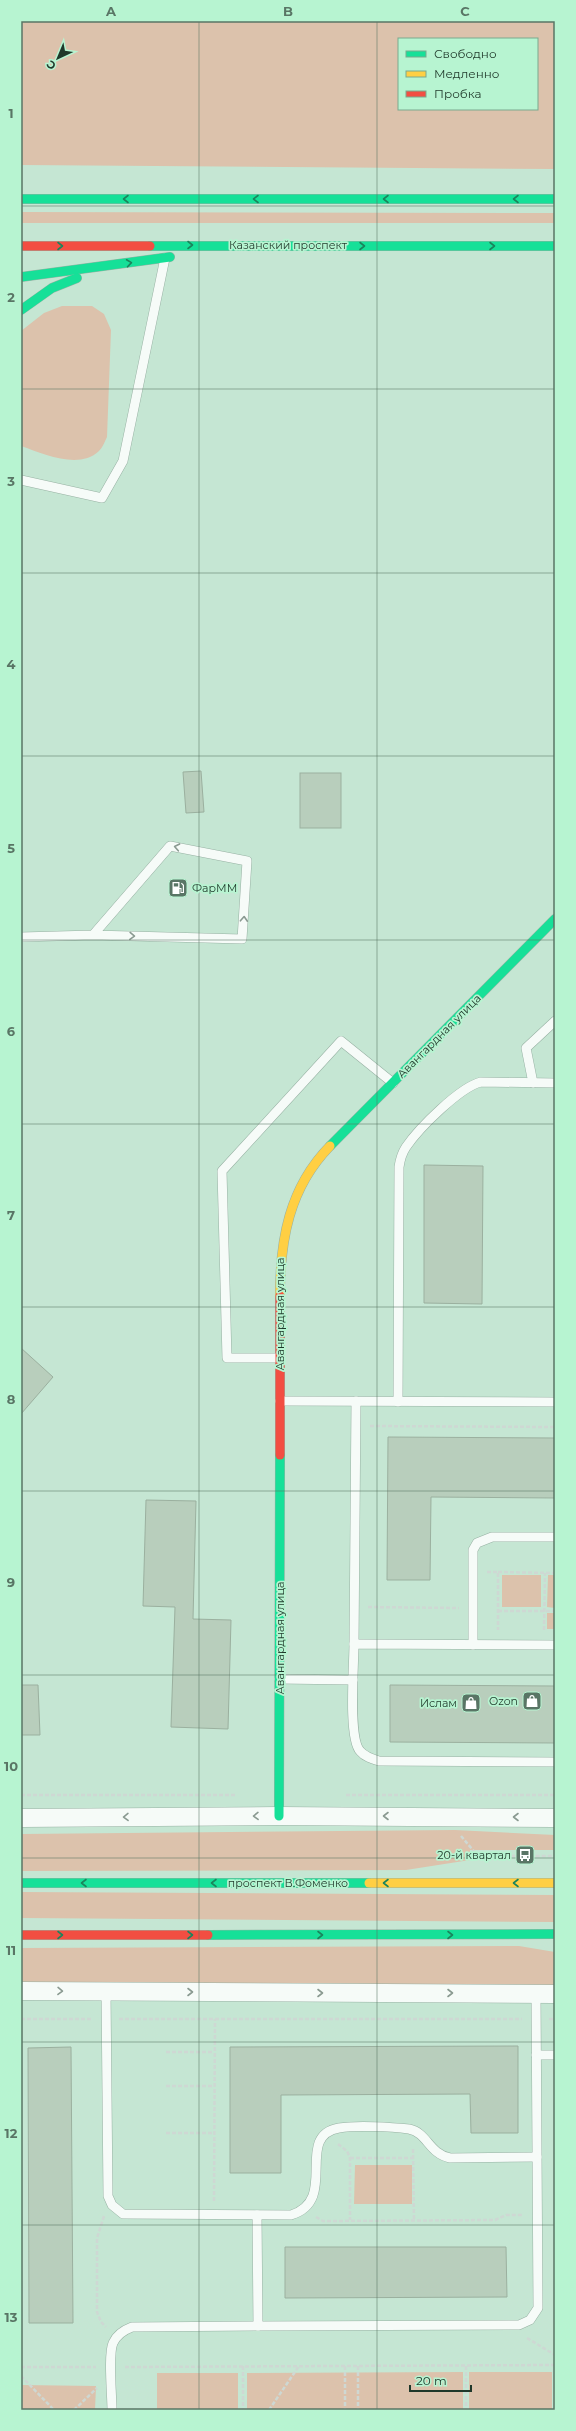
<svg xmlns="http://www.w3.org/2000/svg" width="576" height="2431" viewBox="0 0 576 2431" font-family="Montserrat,sans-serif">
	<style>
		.green { fill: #dcc2ac; fill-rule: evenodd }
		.building { fill: #b8cebc; stroke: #9bb09f }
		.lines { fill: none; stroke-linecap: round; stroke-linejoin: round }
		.lane-casing { stroke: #97b1a3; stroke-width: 10 }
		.street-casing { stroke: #97b1a3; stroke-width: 19 }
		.fast-casing { stroke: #97b1a3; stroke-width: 10 }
		.slow-casing { stroke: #97b1a3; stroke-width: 10 }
		.jam-casing { stroke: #97b1a3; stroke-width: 10 }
		.path { stroke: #ced8d3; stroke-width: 2.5; stroke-dasharray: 4 2; stroke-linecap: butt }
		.lane { stroke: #f6fbf8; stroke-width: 9 }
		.street { stroke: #f6fbf8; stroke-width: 18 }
		.fast { stroke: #16e098; stroke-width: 9 }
		.slow { stroke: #ffcf43; stroke-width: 9 }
		.jam { stroke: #f24e42; stroke-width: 9 }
		.oneway { stroke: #1b845c }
		.oneway2 { stroke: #8a9a91 }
		.grid { fill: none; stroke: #597565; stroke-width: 1; stroke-opacity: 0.55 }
		.labels { text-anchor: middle; stroke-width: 3.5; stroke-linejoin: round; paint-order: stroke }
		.street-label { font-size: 11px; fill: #1f382a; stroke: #b7f4d1 }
		.poi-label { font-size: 11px; fill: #1f382a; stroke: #b7f4d1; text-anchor: end }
		.neatline { fill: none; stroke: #597565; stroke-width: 1.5 }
		.grid-label { font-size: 13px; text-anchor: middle; font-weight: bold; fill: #597565 }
	</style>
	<rect width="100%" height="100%" fill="#c5e6d3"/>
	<g class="green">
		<path d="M21,21H555V169L21,165ZM399,39H537V109H399Z"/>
		<path d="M21,212L555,213V223H21Z"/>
		<path d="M62,306H92L104,314L111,330L107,437C105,441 103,447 99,451C79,470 44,454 21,446V331L44,313Z"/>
		<rect x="502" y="1575" width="39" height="32"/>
		<path d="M548,1575H555V1608L547,1607Z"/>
		<rect x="547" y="1613" width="8" height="16"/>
		<path d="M455,1830L555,1835V1850H470V1860L406,1870L21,1871V1834Z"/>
		<path d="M21,1892L555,1895V1922L21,1918Z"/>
		<path d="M519,1946L555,1952V1985L21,1984V1948Z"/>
		<path d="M355,2165H412V2204H354Z"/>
		<path d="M463,2372V2410H247V2373Z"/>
		<rect x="469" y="2372" width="83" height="38"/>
		<rect x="157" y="2373" width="81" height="37"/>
		<path d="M21,2385L96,2386L95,2410H21Z"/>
	</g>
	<g class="building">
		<path d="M201,771L204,812L186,813L183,772Z"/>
		<rect x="300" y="773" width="41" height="55"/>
		<path d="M424,1165L483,1166L482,1304L424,1303Z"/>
		<path d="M21,1348L53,1377L21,1414Z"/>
		<path d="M388,1437L555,1438V1498L431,1497L430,1580H387Z"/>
		<path d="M146,1500L196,1501L193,1619L231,1620L228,1729L171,1727L175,1607L143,1606Z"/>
		<path d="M21,1685H38L40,1735H21Z"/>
		<path d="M390,1685L555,1686V1743L390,1742Z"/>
		<path d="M518,2046V2133H471L470,2094L281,2095V2173H230V2047Z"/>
		<path d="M71,2047L73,2323H29L28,2048Z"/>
		<path d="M285,2247H506L507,2297L285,2298Z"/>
	</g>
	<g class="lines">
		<g class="lane-casing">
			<g id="lane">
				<path d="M21,480L102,498L123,461L165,258"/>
				<path d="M21,937L93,935L242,939L247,861L170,846L93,935"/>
				<path d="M533,1083L526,1048L555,1021"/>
				<path d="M280,1358H227L222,1171L341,1041L393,1083"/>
				<path d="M280,1401L555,1402"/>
				<path d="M398,1402L399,1167C400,1160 402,1153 406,1147C419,1128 460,1087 481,1082L555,1083"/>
				<path d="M354,1644L356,1401"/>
				<path d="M473,1645V1550L477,1543L492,1537H555"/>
				<path d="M555,1645L354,1644C354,1665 348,1738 360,1751C365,1757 372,1759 379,1761L555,1762"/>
				<path d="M279,1679L353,1680"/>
				<path d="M106,1992L108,2196L112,2205L123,2214L291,2215C340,2200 293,2136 339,2128C356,2125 392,2127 409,2129C428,2133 428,2153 450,2158L537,2157"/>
				<path d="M536,2055H555"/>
				<path d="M257,2215L258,2326L519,2325L530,2320L538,2308L536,1994"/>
				<path d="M112,2410C112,2396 108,2354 113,2343C117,2334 124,2330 132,2327L258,2326"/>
			</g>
		</g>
		<g class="street-casing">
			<g id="street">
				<path d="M21,1818L279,1816L555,1818"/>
				<path d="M21,1991L555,1994"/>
			</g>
		</g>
		<g class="fast-casing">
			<g id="fast">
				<path d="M21,199H555"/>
				<path d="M150,246H555"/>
				<path d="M21,277L170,257"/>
				<path d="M21,310L52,288L77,278"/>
				<path d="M330,1146L555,919"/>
				<path d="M279,1816L280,1455"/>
				<path d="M21,1883H369"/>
				<path d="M208,1935L555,1934"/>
			</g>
		</g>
		<g class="slow-casing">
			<g id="slow">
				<path d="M280,1296C280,1240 289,1188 330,1146"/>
				<path d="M369,1883H555"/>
			</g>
		</g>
		<g class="jam-casing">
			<g id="jam">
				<path d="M21,246H150"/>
				<path d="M280,1455V1296"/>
				<path d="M21,1935H208"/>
			</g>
		</g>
		<g class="path">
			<path d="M370,1426L555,1427"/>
			<path d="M487,1572H498V1630"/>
			<path d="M498,1572L555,1573"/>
			<path d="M368,1607L459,1608"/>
			<path d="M498,1611H555"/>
			<path d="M544,1630L545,1573"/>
			<path d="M21,1795H237"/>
			<path d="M346,1795H555"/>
			<path d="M461,1836L478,1856H555"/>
			<path d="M21,2019H92"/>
			<path d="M119,2019H522"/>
			<path d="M549,2019H555"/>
			<path d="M166,2052H214"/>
			<path d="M166,2086H214"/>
			<path d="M166,2133H214"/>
			<path d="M338,2144L347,2151L350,2158V2220"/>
			<path d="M413,2149L414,2220"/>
			<path d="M350,2158H414"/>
			<path d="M214,2201L215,2019"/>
			<path d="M104,2216L97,2238V2312L101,2322L106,2327"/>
			<path d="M316,2217L323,2221L495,2220L506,2215H523"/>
			<path d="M527,2338L555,2355"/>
			<path d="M243,2366V2410"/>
			<path d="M345,2366V2410"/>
			<path d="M358,2366V2410"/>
			<path d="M466,2366V2410"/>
			<path d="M21,2367H96"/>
			<path d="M125,2367L555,2365"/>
			<path d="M21,2376L54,2410"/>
			<path d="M74,2410L97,2388"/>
			<path d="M269,2410L299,2366"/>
		</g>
		<use href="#lane" class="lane"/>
		<use href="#street" class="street"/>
		<use href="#fast" class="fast"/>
		<use href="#slow" class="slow"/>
		<use href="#jam" class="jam"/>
	</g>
	<defs><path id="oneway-chevron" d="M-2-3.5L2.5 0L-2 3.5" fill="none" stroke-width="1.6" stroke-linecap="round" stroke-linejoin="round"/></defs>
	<g class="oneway">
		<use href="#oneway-chevron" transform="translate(126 199) rotate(-180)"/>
		<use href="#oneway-chevron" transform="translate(256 199) rotate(-180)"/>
		<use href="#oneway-chevron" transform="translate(386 199) rotate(-180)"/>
		<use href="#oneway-chevron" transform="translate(516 199) rotate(-180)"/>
		<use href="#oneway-chevron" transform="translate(190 245)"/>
		<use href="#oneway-chevron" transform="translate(60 246)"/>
		<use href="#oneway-chevron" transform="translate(362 246)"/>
		<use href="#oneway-chevron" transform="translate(492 246)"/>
		<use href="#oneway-chevron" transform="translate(129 263) rotate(-8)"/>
		<use href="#oneway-chevron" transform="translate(84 1883) rotate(-180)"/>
		<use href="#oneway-chevron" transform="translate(214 1883) rotate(-180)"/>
		<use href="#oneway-chevron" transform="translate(386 1883) rotate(-180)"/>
		<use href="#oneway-chevron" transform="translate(516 1883) rotate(180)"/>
		<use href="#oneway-chevron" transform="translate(60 1935)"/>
		<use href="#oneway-chevron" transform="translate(190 1935)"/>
		<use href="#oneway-chevron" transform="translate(320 1935)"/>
		<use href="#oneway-chevron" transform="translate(450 1935)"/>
	</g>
	<g class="oneway2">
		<use href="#oneway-chevron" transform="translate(177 847) rotate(-169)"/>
		<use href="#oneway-chevron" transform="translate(244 919) rotate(-87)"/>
		<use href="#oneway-chevron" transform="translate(132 936) rotate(2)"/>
		<use href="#oneway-chevron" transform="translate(256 1816) rotate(179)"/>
		<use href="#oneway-chevron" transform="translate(386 1816) rotate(-180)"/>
		<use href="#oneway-chevron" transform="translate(126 1817) rotate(179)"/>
		<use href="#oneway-chevron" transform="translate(516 1817) rotate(-180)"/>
		<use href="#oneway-chevron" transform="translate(60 1991) rotate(1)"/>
		<use href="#oneway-chevron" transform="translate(190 1992)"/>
		<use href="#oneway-chevron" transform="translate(320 1993)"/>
		<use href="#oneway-chevron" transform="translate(450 1993)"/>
	</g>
	<path class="grid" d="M199,21V2410M377,21V2410M21,206H555M21,389H555M21,573H555M21,756H555M21,940H555M21,1124H555M21,1307H555M21,1491H555M21,1675H555M21,1858H555M21,2042H555M21,2225H555"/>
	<defs>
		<g id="fuel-square" transform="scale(1)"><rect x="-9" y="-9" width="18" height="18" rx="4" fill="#597565" stroke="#b7f4d1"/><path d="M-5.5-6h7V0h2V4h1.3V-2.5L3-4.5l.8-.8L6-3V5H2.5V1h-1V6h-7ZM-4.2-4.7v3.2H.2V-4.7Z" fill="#fff"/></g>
		<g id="shop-square" transform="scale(1)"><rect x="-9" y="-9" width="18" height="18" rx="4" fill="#597565" stroke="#b7f4d1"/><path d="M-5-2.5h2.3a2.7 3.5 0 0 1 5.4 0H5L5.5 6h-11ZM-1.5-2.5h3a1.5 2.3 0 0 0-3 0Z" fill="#fff"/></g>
		<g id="bus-square" transform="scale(1)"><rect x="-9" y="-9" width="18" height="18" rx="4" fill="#597565" stroke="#b7f4d1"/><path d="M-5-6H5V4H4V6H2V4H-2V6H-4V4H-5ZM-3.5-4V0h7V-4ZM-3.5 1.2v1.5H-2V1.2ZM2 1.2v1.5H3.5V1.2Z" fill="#fff"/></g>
	</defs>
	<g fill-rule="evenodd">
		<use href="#fuel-square" x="178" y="888"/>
		<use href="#shop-square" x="532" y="1701"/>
		<use href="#shop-square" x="471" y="1703"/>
		<use href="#bus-square" x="525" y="1855"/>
	</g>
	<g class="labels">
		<g class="street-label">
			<text x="288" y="249">Казанский проспект</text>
			<text transform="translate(439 1036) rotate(-45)" y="4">Авангардная улица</text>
			<text transform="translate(280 1314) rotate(-90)" y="4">Авангардная улица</text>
			<text transform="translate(280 1638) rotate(-90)" y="4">Авангардная улица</text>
			<text x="288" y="1887">проспект В.Фоменко</text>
		</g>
		<g class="poi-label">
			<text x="192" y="892" text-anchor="start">ФарММ</text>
			<text x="518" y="1705">Ozon</text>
			<text x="457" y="1707">Ислам</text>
			<text x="511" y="1859">20-й квартал</text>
		</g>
	</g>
	<rect width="576" height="2431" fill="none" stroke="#b7f4d1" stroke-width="44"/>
	<rect x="398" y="38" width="140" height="72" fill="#b7f4d1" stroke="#7aa98e"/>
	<rect x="406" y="51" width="20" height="6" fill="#16e098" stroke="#7aa98e"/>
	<text x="434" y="58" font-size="12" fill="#1f382a">Свободно</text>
	<rect x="406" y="71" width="20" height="6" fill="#ffcf43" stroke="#7aa98e"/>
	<text x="434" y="78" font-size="12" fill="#1f382a">Медленно</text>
	<rect x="406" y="91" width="20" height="6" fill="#f24e42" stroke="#7aa98e"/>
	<text x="434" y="98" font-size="12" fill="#1f382a">Пробка</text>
	<g transform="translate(58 58) rotate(224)" stroke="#b7f4d1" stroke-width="3" paint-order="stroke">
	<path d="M0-3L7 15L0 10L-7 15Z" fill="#1f382a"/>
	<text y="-6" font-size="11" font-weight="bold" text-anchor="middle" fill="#1f382a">С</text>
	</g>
	<path d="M410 2385v6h61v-6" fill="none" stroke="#1f382a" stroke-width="2"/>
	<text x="416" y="2385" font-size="12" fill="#1f382a" stroke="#b7f4d1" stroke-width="3" paint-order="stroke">20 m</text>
	<rect x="22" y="22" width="532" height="2387" class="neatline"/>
	<g class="grid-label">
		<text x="111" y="16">A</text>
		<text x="288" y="16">B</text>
		<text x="465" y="16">C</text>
		<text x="11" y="118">1</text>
		<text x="11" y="302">2</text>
		<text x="11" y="486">3</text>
		<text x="11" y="669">4</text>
		<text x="11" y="853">5</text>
		<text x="11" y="1036">6</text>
		<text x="11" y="1220">7</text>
		<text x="11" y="1404">8</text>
		<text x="11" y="1587">9</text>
		<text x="11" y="1771">10</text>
		<text x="11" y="1955">11</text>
		<text x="11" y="2138">12</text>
		<text x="11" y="2322">13</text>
	</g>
</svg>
